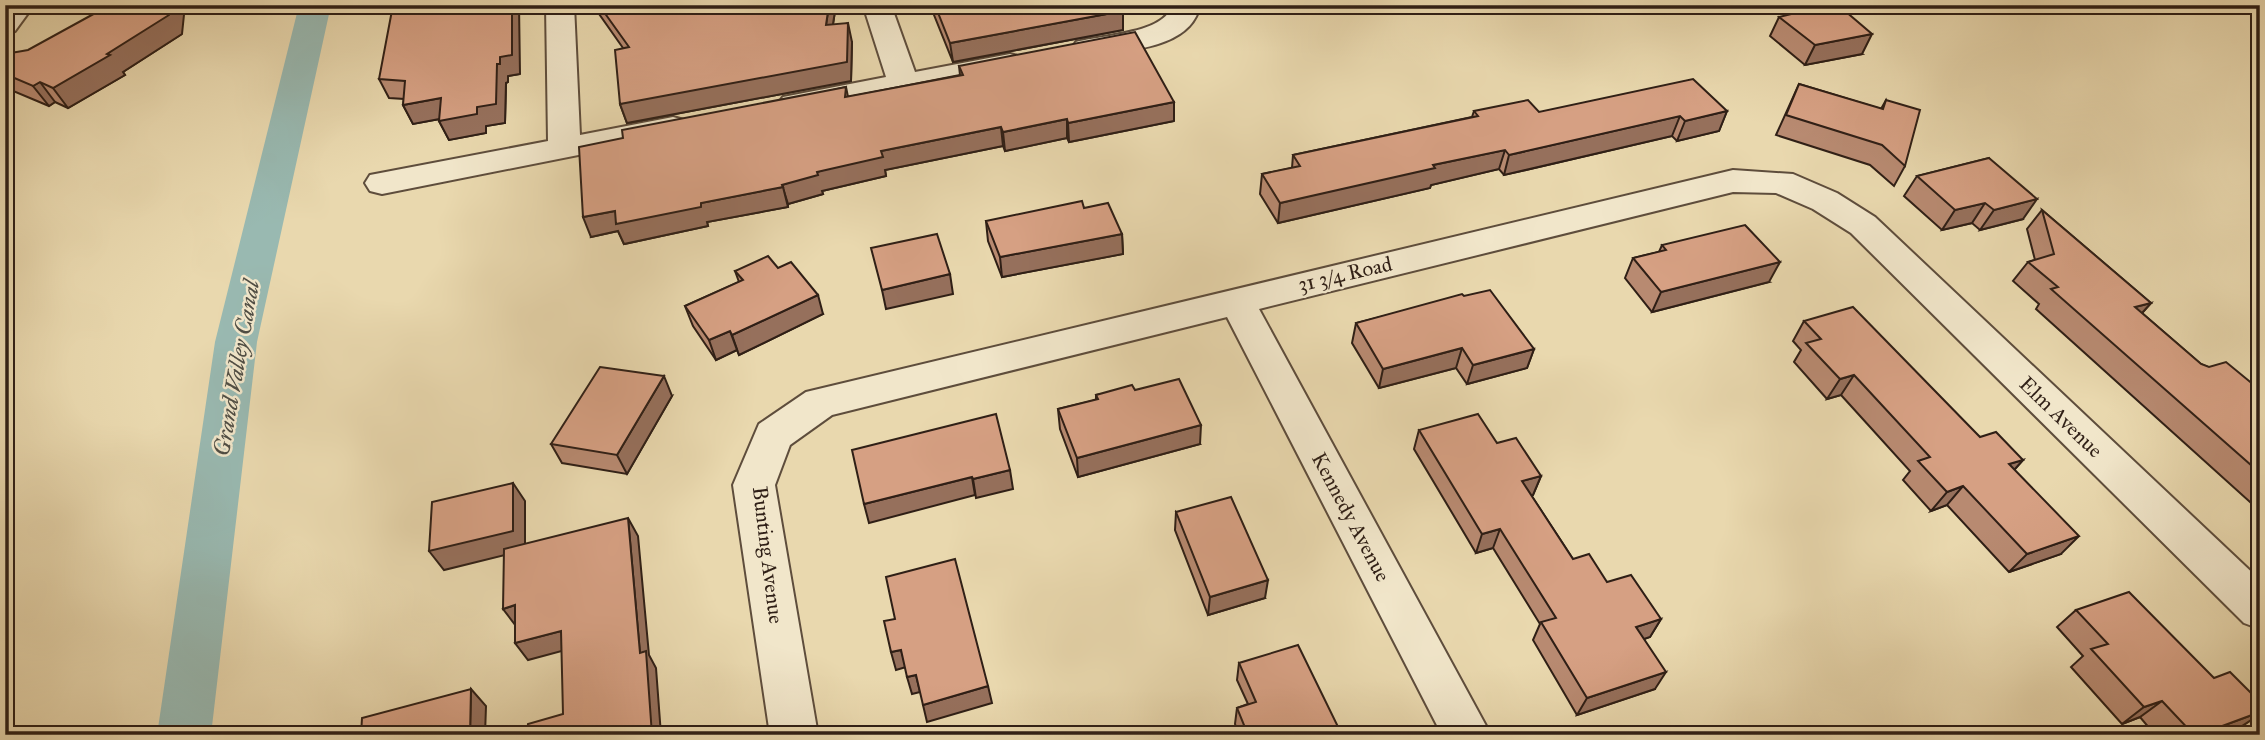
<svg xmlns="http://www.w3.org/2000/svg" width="2265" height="740" viewBox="0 0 2265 740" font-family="'IM FELL Great Primer',serif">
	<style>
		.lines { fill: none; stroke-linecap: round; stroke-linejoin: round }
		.canal { fill: #99b9b1; fill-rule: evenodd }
		.minor-casing { stroke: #5e4d3c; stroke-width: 4 }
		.minor { fill: #f1e6ca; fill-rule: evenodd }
		.wall { fill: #b88a71; stroke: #2f1f16; stroke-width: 2 }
		.shaded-wall { fill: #96705c; stroke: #2f1f16; stroke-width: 2 }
		.building { fill: #d6a083; stroke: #2f1f16; stroke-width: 2 }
		.labels { text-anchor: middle; stroke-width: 5; stroke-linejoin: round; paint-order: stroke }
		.street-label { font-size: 21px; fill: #2f1f16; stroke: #f1e6ca }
		.water-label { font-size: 23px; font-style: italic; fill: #4f4d44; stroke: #f1e6ca }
	</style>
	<rect width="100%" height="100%" fill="#e9d8ae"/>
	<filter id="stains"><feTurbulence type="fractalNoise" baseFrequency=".00286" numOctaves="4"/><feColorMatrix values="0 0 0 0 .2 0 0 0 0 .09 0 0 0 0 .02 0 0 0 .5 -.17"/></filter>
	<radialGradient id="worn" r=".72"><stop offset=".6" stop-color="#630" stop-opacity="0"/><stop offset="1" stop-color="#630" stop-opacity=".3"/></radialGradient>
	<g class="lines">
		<path class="canal" d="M299,5H331L257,342L211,735H157L215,342Z"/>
		<g class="minor-casing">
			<g id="minor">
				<path d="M5,5H34L15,31L5,34Z"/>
				<path d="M546,5H574L580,135L673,117L684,120L689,127L684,134L382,194L370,191L365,183L370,175L548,141Z"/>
				<path d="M863,5H891L915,72L1010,54L1021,57L1025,63L1021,69L794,114L783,111L778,104L783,97L886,77Z"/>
				<path d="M1172,5H1200C1191,50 1124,50 1087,57L1076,54L1072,48L1076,42C1102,35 1165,34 1172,5Z"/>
				<path d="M1733,170L1793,174L1837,193L1875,217L2260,580V629L2244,623L1851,233L1813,209L1776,193L1733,192L1259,309L1491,735H1442L1227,317L832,415L790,445L775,485L818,735H770L733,485L759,424L806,392Z"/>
			</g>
		</g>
		<use href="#minor" class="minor"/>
	</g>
	<g class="wall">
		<path d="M595,5H836L833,24L852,42L851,81L627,123L620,104L623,48L597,11Z"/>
		<path d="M930,5H1120L1123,11V30L953,62Z"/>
		<path d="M1779,17L1862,54L1805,65L1770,36Z"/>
		<path d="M182,34L123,72L125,75L68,108L55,102L49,106L11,90L5,103V54Z"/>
		<path d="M959,66L1174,121L1069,142L1067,138L1005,151L1003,146L885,170L886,176L822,191L823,194L788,204V207L707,222L708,226L624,244L618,231L591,237L623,138L846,87L848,97L960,75Z"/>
		<path d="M520,74L508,76V82L506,83L505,123L486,126V133L449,140L439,121L440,119L413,124L403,105L404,99L389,98L379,79Z"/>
		<path d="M1799,84L1881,109L1886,100L1905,166L1894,186L1870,165L1776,135Z"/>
		<path d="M1474,111L1539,112L1727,111L1719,131L1677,141L1672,136L1504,175L1499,169L1431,185L1430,188L1278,223L1260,194L1262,174L1292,168L1293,155L1472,117Z"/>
		<path d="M1989,158L2023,219L1980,230L1972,223L1942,230L1904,196L1917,176Z"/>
		<path d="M2042,210L2151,303L2142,313L2201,364L2260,390V511L2036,309L2039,304L2013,281L2028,262L2035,260L2027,229Z"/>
		<path d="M986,221L1122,234L1123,254L1002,277L988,241Z"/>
		<path d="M1662,245L1769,282L1652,312L1625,278L1633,258L1659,252Z"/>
		<path d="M778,268L823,314L739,355L737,350L716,360L693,326L685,306L739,282L735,271Z"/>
		<path d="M1464,296L1534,349L1527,368L1467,384L1456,368L1379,388L1352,343L1356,323Z"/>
		<path d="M1804,321L1980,437L2023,460L2014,470L2061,554L2009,572L1947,505L1931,511L1903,480L1910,471L1841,395L1827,399L1794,362L1801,350L1793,341Z"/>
		<path d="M1135,390L1200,444L1078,477L1060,429L1058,409L1096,400V395Z"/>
		<path d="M672,396L627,474L562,463L551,444Z"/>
		<path d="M1419,430L1497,443L1541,476L1533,495H1531L1573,559L1661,619L1650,637L1644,639L1655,689L1577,715L1533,640L1540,624L1493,548L1476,553L1414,449Z"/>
		<path d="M1176,512L1265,598L1208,615L1175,530Z"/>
		<path d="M2076,610L2260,702V714L2242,726L2217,735H2155L2140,717L2122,724L2071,667L2083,656L2057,627Z"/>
		<path d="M1239,663L1342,735H1239L1235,724L1237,708L1248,704L1237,680Z"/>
	</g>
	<g class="shaded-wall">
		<path d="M171,5H185L182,34L123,72L125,75L68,108L53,88L107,54Z"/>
		<path d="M512,5H519L520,74L508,76V82L506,83L505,123L486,126V133L449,140L439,121L477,107L500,57Z"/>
		<path d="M829,5H836L830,43L826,25Z"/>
		<path d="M1123,11V30L953,62L950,43Z"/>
		<path d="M848,23L852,42L851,81L627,123L620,104Z"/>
		<path d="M1872,34L1862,54L1805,65L1815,45Z"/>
		<path d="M40,82L55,102L49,106L33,86Z"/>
		<path d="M5,83L11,90L5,103Z"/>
		<path d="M441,98L450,117L413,124L403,105Z"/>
		<path d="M1174,102V121L1069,142L1068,123Z"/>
		<path d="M1727,111L1719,131L1677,141L1685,121Z"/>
		<path d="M1680,116L1672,136L1504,175L1509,155Z"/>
		<path d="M1067,119V138L1005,151L1003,132Z"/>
		<path d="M1001,127L1003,146L885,170L886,176L822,191L823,194L788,204L782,185L817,172L881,151Z"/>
		<path d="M1505,150L1499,169L1431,185L1430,188L1278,223L1280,203L1433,165Z"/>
		<path d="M783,187L788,207L707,222L708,226L624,244L618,231L591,237L583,217L615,211L701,203Z"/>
		<path d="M2037,199L2023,219L1980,230L1994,210Z"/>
		<path d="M1985,203L1972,223L1942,230L1955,210Z"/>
		<path d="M1122,234L1123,254L1002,277L1000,257Z"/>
		<path d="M1780,262L1769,282L1652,312L1661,292Z"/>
		<path d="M950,274L953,294L886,309L882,290Z"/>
		<path d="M818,295L823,314L739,355L732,335Z"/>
		<path d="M2151,303L2134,322L2135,307Z"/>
		<path d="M730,331L737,350L716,360L709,340Z"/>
		<path d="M1462,348L1456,368L1379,388L1383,369Z"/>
		<path d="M1534,349L1527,368L1467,384L1473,365Z"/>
		<path d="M1854,375L1841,395L1827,399L1840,379Z"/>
		<path d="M664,376L672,396L627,474L617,455Z"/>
		<path d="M1201,425L1200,444L1078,477L1077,458Z"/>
		<path d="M2023,460L2006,479L2009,464Z"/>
		<path d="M1010,470L1013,489L976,498L973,479Z"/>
		<path d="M1541,476L1533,495L1515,500L1522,481Z"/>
		<path d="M972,477L975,495L869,523L864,504Z"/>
		<path d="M513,483L525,501V550L444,570L429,551Z"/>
		<path d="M1963,486L1947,505L1931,511L1947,492Z"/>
		<path d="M628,518L638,536L649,655L656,668L661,735H652L640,653Z"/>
		<path d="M1500,529L1493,548L1476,553L1482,534Z"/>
		<path d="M2079,536L2061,554L2009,572L2027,554Z"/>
		<path d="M1268,580L1265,598L1208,615L1210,597Z"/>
		<path d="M515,605L516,626L503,609Z"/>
		<path d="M1661,619L1650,637L1626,645L1636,627Z"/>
		<path d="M561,631L573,648L528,660L515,643Z"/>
		<path d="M901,650L906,667L896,670L891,652Z"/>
		<path d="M1666,672L1655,689L1577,715L1587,698Z"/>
		<path d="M916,675L920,692L912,694L907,677Z"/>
		<path d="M988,686L992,703L927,722L923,705Z"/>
		<path d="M471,689L486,706L485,735H470Z"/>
		<path d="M2162,701L2140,717L2122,724L2144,707Z"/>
		<path d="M2260,712V714L2242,726L2217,735H2198Z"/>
	</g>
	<g class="building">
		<path d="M100,5H171L169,15L107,54L110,55L53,88L40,82L33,86L5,74V54L28,50L99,11Z"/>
		<path d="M393,5H512V55L500,57V64H497L496,104L477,107V114L439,121L441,98L403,105L405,81L379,79Z"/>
		<path d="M599,5H829L826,25L848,23L847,62L620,104L615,50L629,47Z"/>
		<path d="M935,5H1120L1123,11L950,43Z"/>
		<path d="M1828,5H1838L1872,34L1815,45L1779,17Z"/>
		<path d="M1135,32L1174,102L1068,123L1067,119L1003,132L1001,127L881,151L883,157L817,172L818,175L782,185L783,187L701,203V207L616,224L615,211L583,217L579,147L623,138L622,130L846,87L845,97L963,75L959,66Z"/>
		<path d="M1693,79L1727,111L1685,121L1680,116L1509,155L1505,150L1433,165L1435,168L1280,203L1262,174L1300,166L1293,155L1478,116L1474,111L1528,100L1539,112Z"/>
		<path d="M1799,84L1883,109L1886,100L1920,110L1905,166L1882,145L1786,115Z"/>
		<path d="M1989,158L2037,199L1994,210L1985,203L1955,210L1917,176Z"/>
		<path d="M1082,201L1084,208L1108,203L1122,234L1000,257L986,221Z"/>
		<path d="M2042,210L2151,303L2135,307L2201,364L2209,367L2226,362L2260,390V473L2051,289L2058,287L2028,262L2054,254Z"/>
		<path d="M1745,225L1780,262L1661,292L1633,258L1666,250L1662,245Z"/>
		<path d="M937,234L950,274L882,290L871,248Z"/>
		<path d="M768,256L778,268L791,262L818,295L732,335L730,331L709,340L685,306L743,280L735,271Z"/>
		<path d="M1490,290L1534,349L1473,365L1462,348L1383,369L1356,323L1462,294L1464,296Z"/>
		<path d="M1853,307L1980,437L1996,432L2023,460L2009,464L2079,536L2027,554L1963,486L1947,492L1918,461L1930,457L1854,375L1840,379L1806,343L1821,339L1804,321Z"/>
		<path d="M600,367L664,376L617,455L551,444Z"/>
		<path d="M1179,379L1201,425L1077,458L1058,409L1098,399L1096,395L1132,385L1135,390Z"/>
		<path d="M996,414L1010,470L973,479L972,477L864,504L852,450Z"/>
		<path d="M1478,414L1497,443L1516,438L1541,476L1522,481L1573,559L1589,554L1607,582L1631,575L1661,619L1636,627L1666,672L1587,698L1541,622L1556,618L1500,529L1482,534L1419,430Z"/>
		<path d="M513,483V531L429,551L432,502Z"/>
		<path d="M1231,497L1268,580L1210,597L1176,512Z"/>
		<path d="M628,518L640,653L646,651L652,735H527L528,724L563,714L561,631L515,643V605L503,609L504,549Z"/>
		<path d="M955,559L988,686L923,705L916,675L907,677L901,650L891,652L884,621L895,619L886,577Z"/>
		<path d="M2129,592L2214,678L2230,672L2260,702V712L2198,735H2194L2162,701L2144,707L2091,649L2108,644L2076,610Z"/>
		<path d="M1298,645L1342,735H1270L1269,732L1262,735H1248L1237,708L1256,702L1239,663Z"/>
		<path d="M471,689L470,735H361L362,718Z"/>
	</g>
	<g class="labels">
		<g class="street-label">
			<text transform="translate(1345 274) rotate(-13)" y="7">31 3/4 Road</text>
			<text transform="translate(2061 417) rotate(44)" y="7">Elm Avenue</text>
			<text transform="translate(1351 517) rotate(62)" y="7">Kennedy Avenue</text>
			<text transform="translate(768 555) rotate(83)" y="7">Bunting Avenue</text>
		</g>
		<g class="water-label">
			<text transform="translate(236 368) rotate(-80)" y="8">Grand Valley Canal</text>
		</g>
	</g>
	<rect width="2265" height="740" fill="none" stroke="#e9d8ae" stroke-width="28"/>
	<rect x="7" y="7" width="2251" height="726" fill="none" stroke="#2f1f16" stroke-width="3.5"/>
	<rect x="14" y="14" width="2237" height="712" fill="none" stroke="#2f1f16" stroke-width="2"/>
	<rect width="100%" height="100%" filter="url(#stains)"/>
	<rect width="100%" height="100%" fill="url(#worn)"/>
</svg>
